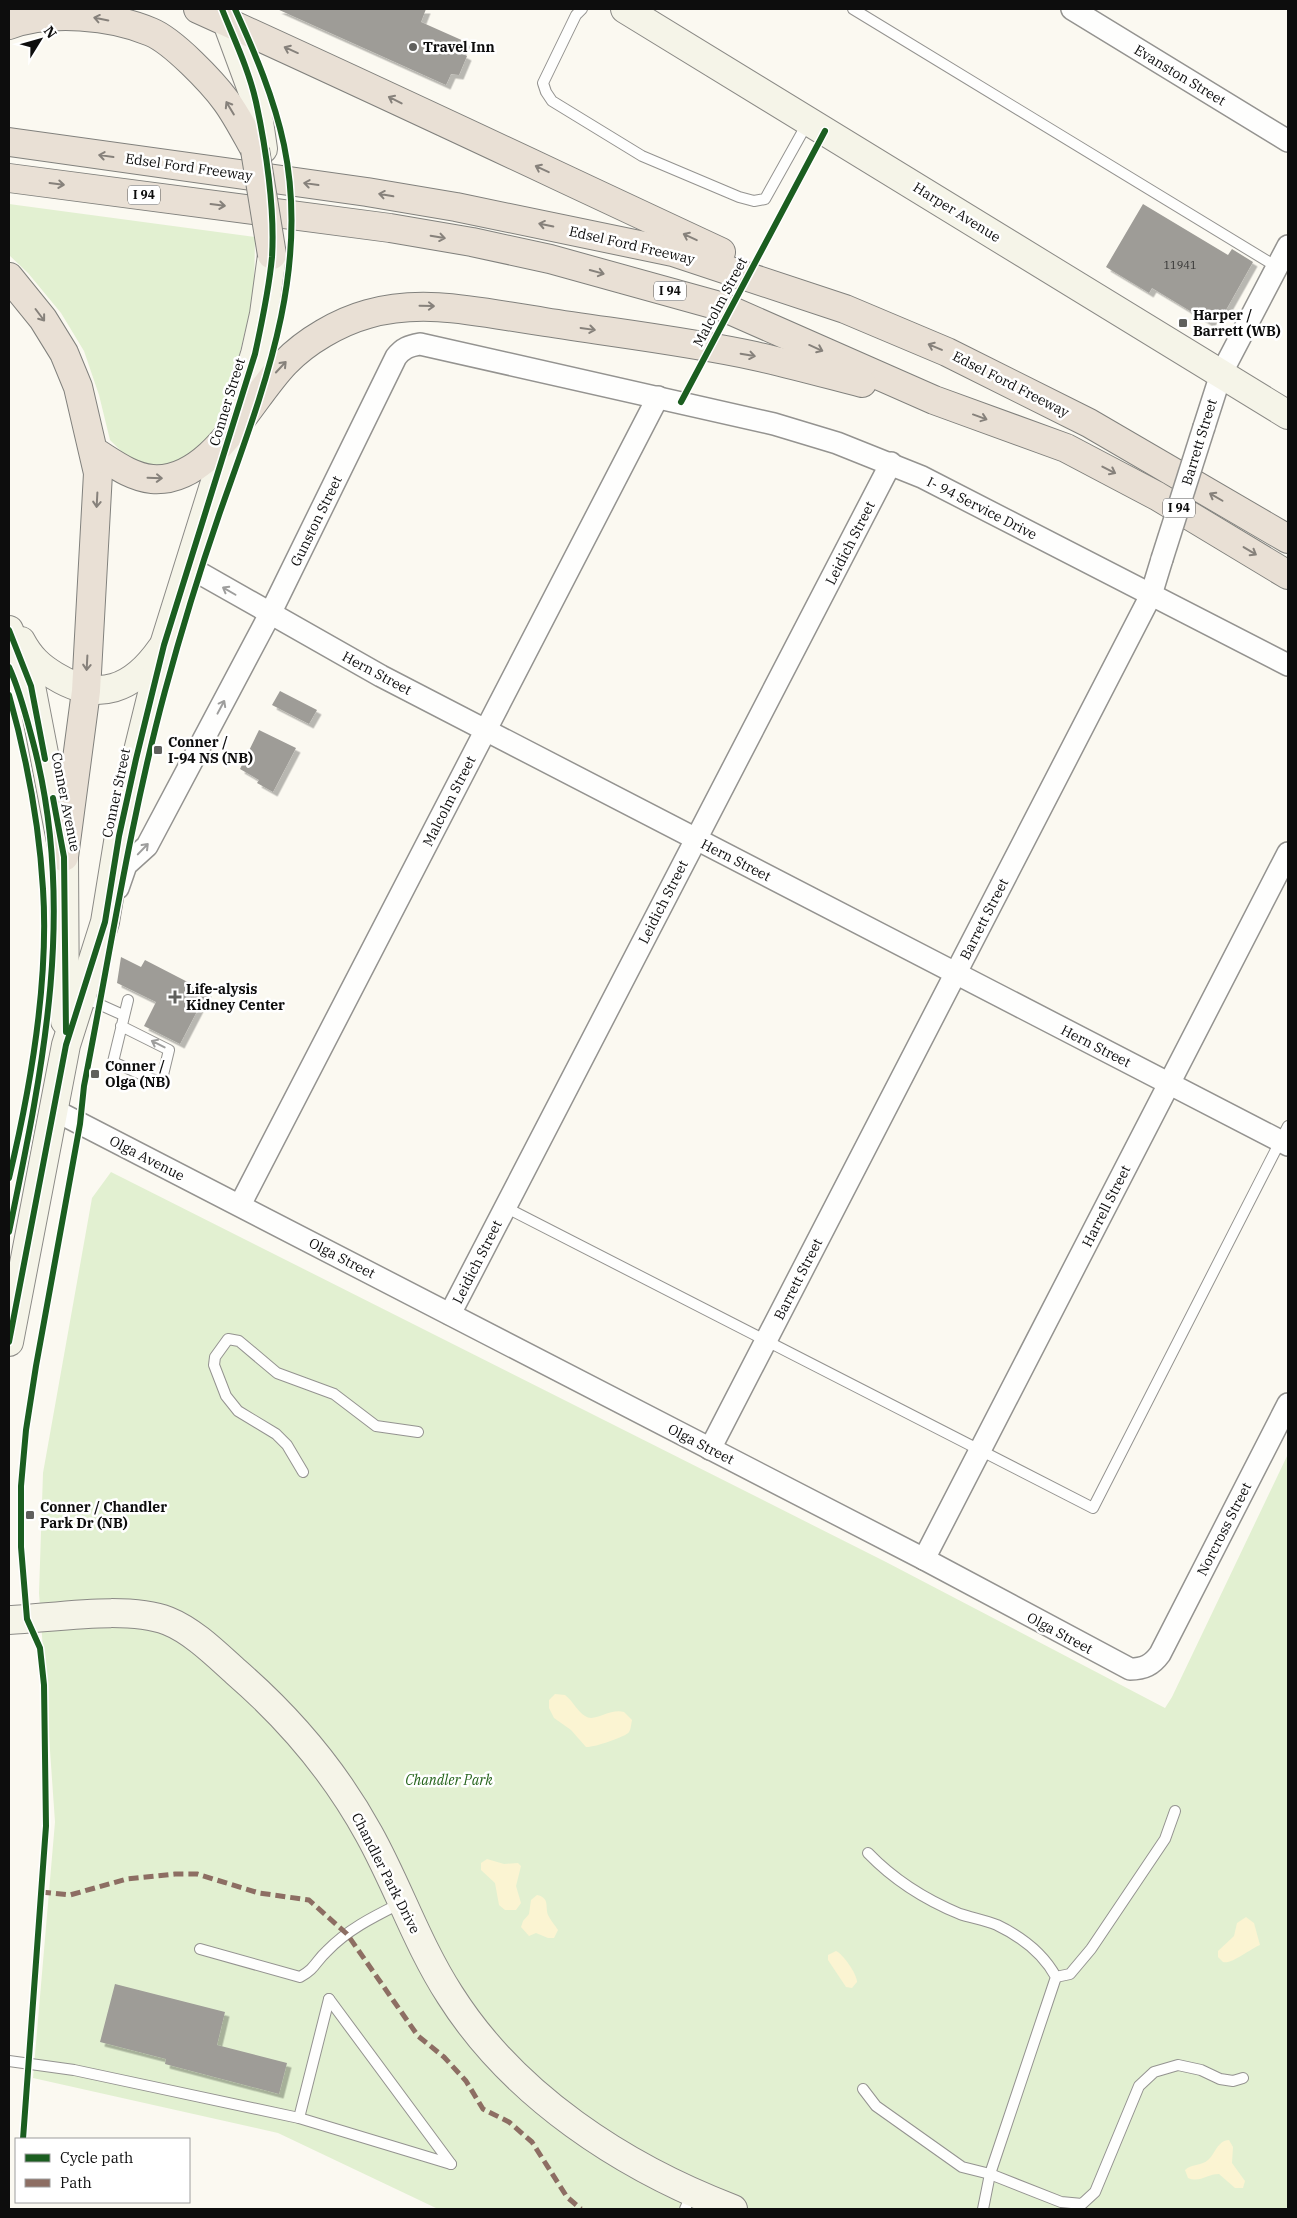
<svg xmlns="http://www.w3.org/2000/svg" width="1297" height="2218" viewBox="0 0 1297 2218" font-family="'IBM Plex Serif',serif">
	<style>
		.green { fill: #e2f0d1 }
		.sand { fill: #fbf4d2 }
		.building { fill: #9e9c97; filter: url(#shadow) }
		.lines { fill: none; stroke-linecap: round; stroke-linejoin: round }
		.lane-casing { stroke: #949390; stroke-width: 12 }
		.street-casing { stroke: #949390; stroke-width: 24 }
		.secondary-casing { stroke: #8b8a86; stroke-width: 30 }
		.highway-casing { stroke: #81817d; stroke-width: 30 }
		.lane { stroke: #fefefd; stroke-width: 10 }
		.street { stroke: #fefefd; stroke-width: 21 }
		.secondary { stroke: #f5f4e8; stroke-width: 28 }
		.highway { stroke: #e9e0d5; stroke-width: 28 }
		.street-bridge-casing { stroke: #949390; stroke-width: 24; stroke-linecap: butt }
		.highway-bridge-casing { stroke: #81817d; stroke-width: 30; stroke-linecap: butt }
		.street-bridge { stroke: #fefefd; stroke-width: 21 }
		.highway-bridge { stroke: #e9e0d5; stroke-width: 28 }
		.quiet { stroke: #8d6e63; stroke-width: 5; stroke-dasharray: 10 5; stroke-linecap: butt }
		.cycleway-casing { stroke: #fff; stroke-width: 9 }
		.cycleway { stroke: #1b5e20; stroke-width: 6 }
		.oneway { stroke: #86817b }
		.oneway2 { stroke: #9e9e9d }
		.poi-dot { fill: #60605d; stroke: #fff; stroke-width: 2 }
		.labels { text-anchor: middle; stroke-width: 5; stroke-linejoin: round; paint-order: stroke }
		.number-label { font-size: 11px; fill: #313130 }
		.shield { fill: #fff; stroke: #565656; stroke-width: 1 }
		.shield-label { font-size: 12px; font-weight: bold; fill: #0d0d0d }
		.poi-label { font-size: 14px; font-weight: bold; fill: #0d0d0d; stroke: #fff; text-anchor: start }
		.street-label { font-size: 14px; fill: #0d0d0d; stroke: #fff }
		.park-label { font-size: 14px; font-style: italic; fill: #27651d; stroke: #fff }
	</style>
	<defs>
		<filter id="shadow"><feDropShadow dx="4.5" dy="4.5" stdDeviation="0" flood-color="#0004"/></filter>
	</defs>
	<rect width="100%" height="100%" fill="#fbf9f1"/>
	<g class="green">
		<path d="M9,204L255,237L254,294L236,369L215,427L191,458L153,469L133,463L110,440L99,395L84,351L61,313L28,273L9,255Z"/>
		<path d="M111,1172L886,1562L1165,1708L1172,1697L1288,1454V2209H438L278,2133L33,2078L55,1822L39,1593L43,1473L92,1198Z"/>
	</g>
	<g class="sand">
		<path d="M555,1694L565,1695C573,1701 577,1711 585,1716C595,1723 609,1708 624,1712L632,1720C631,1724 631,1729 629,1732C626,1737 592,1748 586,1747L571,1730L554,1718L549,1708V1700Z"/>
		<path d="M487,1859L504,1864L518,1863L521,1866L516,1886L521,1903L516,1910H505L499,1905L495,1883L481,1870V1863Z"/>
		<path d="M537,1895C550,1898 545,1906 548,1915C551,1921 555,1925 558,1930L554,1938H548L536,1933L529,1936L521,1927L523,1921L529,1914L531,1900Z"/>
		<path d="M1246,1917L1254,1923L1260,1945C1250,1949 1231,1965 1223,1962L1218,1957V1951L1234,1936L1237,1923Z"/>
		<path d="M836,1951C843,1954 857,1974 857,1982L852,1988L846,1987L828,1960V1955Z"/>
		<path d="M1229,2140L1233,2147L1232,2163L1245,2181L1243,2188H1235L1219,2174C1207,2174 1200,2183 1188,2178L1185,2170C1191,2164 1201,2166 1208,2160C1216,2153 1217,2141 1229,2140Z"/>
	</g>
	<g class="building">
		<path d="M277,9H426L421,22L466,42L461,53L467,56L459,75L451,74L446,85Z"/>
		<path d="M1143,204L1228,255L1232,249L1253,262L1222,317L1216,313L1210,323L1152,288L1149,293L1106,267Z"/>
		<path d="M280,691L317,710L309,724L272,705Z"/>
		<path d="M259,730L296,748L273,792L257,783L259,780L240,769Z"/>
		<path d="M121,957L141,967L145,960L207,992L180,1044L144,1026L156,1002L117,983Z"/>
		<path d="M115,1984L225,2012L217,2045L287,2063L279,2094L165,2064L166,2059L100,2042Z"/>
	</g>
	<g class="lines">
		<g class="lane-casing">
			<g id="lane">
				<path d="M582,9L576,15L543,83L546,92L552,101L642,156L739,197L754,201L765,199L808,122"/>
				<path d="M853,9L1277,267"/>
				<path d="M83,997L123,1015"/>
				<path d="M121,1026L169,1050L161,1083L113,1062L128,1000"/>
				<path d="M505,1207L1093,1508L1288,1126"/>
				<path d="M303,1472L287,1445L276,1434L238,1411L226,1396L214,1365L215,1357L228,1339L239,1341L277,1373L334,1394L376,1426L418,1432"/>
				<path d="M868,1853C893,1879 926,1900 960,1914C972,1918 985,1920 997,1925C1022,1937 1043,1953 1056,1977L990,2174L983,2209"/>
				<path d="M200,1949L300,1977C316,1968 315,1962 327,1951C348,1929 375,1916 401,1903"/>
				<path d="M1056,1977L1070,1974L1091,1949L1165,1839L1175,1811"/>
				<path d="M329,1999L451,2164"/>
				<path d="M9,2061L74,2070L299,2118L451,2164"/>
				<path d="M863,2089L876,2106L962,2167L990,2174L1061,2202L1082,2204L1095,2192L1139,2086L1154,2072L1178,2065L1201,2070L1220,2079L1233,2081L1243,2078"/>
				<path d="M299,2118L329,1999"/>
				<path d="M685,2209L692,2193"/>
			</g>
		</g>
		<g class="street-casing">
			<g id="street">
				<path d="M1072,9L1288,141"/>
				<path d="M1204,427L1221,374L1288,246"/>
				<path d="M189,567L381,676L1288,1145"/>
				<path d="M118,888L126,865L147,846L270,614L396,357C403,348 409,346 420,344L774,424L837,443L922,477L1288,665"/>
				<path d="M54,1110L924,1559L1130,1669C1144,1669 1152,1665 1160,1654L1288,1404"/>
				<path d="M240,1205L658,397"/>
				<path d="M450,1314L891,463"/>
				<path d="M710,1449L1151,595L1162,559"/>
				<path d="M924,1559L1288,853"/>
			</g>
		</g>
		<g class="secondary-casing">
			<g id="secondary">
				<path d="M222,9L256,101L263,149"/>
				<path d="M625,9L1288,415"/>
				<path d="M9,630L31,686L64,857L65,1021"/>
				<path d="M21,641C30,658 40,667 55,676C99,703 133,689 161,649"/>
				<path d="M9,1342L66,1045L105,922L119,836L136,759L164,645L255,354L264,314L272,255"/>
				<path d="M9,1620C54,1618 126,1605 168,1621C193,1631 216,1654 236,1672C289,1718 335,1772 369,1834C398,1886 417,1944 450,1995C514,2096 623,2167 733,2209"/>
			</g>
		</g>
		<g class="highway-casing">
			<g id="highway">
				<path d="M198,9C373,88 547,171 721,252"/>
				<path d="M9,25C50,10 111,15 151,32C173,41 212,82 226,101C237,116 246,134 255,150"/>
				<path d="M9,142L367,192L456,207L673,252L845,309L947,352L1089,423L1288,539"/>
				<path d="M9,178L390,228L472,242L550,259L723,307L934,400L1066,448L1157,496L1288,575"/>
				<path d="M9,277L43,319L64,353L78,387L98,473L86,691L64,857"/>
				<path d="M95,452C113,463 131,477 152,479C211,484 250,399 285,363C306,341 339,322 368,314C426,297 487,314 545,322C615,333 686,341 755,356C791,364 827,374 862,383"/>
			</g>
		</g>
		<use href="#lane" class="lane"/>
		<use href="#street" class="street"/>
		<use href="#secondary" class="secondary"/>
		<use href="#highway" class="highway"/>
		<g class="street-bridge-casing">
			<path id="street-bridge" d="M1162,559L1204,427"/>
		</g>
		<g class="highway-bridge-casing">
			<path id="highway-bridge" d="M255,150L272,255"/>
		</g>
		<use href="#street-bridge" class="street-bridge"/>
		<use href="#highway-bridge" class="highway-bridge"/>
		<path class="quiet" d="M41,1892L70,1895L127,1879L175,1874H197L259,1893L309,1900L347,1934L418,2036L444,2057L466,2081L483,2109L509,2122L532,2142L567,2197L581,2209"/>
		<g class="cycleway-casing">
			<g id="cycleway">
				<path d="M681,402L825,131"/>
				<path d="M9,630L31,686L45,759"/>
				<path d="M9,667C20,691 26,716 33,742C77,908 43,1068 9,1232"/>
				<path d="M9,695C27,759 39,822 43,889C49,980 30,1090 9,1178"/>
				<path d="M53,798L64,857L66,1032"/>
				<path d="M9,1342L66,1045L105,922L119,836L136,759L164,645L255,354C262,322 269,290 272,257C275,210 266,148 256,102C249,70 234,39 222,9"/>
				<path d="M23,2139L46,1826L44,1685L40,1648L27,1619L21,1547V1486L26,1430L36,1366L80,1124L84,1086C110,954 130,821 165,691C181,632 199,573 219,515C261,395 311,275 284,145C274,98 255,53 235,9"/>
			</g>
		</g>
		<use href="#cycleway" class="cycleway"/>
	</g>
	<defs><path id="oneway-shaft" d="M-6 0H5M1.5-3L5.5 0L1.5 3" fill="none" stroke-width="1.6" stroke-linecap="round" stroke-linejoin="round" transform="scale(1.25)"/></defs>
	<g class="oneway">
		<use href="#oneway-shaft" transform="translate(101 19) rotate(-169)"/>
		<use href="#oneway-shaft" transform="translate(291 50) rotate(-156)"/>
		<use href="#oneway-shaft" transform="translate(395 100) rotate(-153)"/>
		<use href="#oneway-shaft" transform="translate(230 108) rotate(-121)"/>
		<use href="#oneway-shaft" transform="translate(106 156) rotate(-172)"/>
		<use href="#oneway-shaft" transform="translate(542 169) rotate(-155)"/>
		<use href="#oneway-shaft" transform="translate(57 184) rotate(7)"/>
		<use href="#oneway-shaft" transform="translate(311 184) rotate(-172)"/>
		<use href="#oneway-shaft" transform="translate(386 195) rotate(-170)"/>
		<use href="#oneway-shaft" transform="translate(218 205) rotate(7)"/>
		<use href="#oneway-shaft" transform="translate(546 225) rotate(-168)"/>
		<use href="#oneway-shaft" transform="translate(438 237) rotate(10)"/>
		<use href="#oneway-shaft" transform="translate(690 237) rotate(-155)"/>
		<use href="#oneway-shaft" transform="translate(597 272) rotate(15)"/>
		<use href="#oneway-shaft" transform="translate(427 306) rotate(1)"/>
		<use href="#oneway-shaft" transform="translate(40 315) rotate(53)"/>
		<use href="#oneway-shaft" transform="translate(588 329) rotate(8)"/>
		<use href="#oneway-shaft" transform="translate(935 347) rotate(-157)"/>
		<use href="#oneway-shaft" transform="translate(816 348) rotate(24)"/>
		<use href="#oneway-shaft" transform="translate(748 355) rotate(10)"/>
		<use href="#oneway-shaft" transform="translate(281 367) rotate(-47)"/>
		<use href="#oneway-shaft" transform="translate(980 417) rotate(20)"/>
		<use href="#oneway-shaft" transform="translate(1109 470) rotate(27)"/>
		<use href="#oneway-shaft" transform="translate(155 478) rotate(2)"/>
		<use href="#oneway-shaft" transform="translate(1216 497) rotate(-150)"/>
		<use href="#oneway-shaft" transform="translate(97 500) rotate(93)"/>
		<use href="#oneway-shaft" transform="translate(1250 551) rotate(31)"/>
		<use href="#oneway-shaft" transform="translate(87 663) rotate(93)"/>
	</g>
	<g class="oneway2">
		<use href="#oneway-shaft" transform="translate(229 591) rotate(-150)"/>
		<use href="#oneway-shaft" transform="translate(221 707) rotate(-62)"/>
		<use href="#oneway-shaft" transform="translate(143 849) rotate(-46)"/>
		<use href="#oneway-shaft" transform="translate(158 1044) rotate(-153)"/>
	</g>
	<g class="poi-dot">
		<circle cx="413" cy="47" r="5"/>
		<rect x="1178" y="318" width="10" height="10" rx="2.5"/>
		<rect x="153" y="745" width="10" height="10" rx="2.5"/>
		<path d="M172.5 989.5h5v5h5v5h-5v5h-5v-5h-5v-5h5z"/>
		<rect x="90" y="1069" width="10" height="10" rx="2.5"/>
		<rect x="25" y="1510" width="10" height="10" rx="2.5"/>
	</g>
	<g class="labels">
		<g class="number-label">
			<text x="1180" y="269">11941</text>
		</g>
		<g class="shield">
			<rect x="128" y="185.5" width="32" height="19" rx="4"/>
			<rect x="654" y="281.5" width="32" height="19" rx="4"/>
			<rect x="1163" y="498.5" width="32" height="19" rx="4"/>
		</g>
		<g class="shield-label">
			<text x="144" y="199">I 94</text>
			<text x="670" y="295">I 94</text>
			<text x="1179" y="512">I 94</text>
		</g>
		<g class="poi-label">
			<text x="423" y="52">Travel Inn</text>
			<text x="1193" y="320">Harper /<tspan x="1193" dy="16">Barrett (WB)</tspan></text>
			<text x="168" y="747">Conner /<tspan x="168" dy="16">I-94 NS (NB)</tspan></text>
			<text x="186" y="994">Life-alysis<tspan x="186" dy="16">Kidney Center</tspan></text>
			<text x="105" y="1071">Conner /<tspan x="105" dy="16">Olga (NB)</tspan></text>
			<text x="40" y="1512">Conner / Chandler<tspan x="40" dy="16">Park Dr (NB)</tspan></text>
		</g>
		<g class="street-label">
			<text transform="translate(1180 75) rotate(31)" y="5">Evanston Street</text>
			<text transform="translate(189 167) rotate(8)" y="5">Edsel Ford Freeway</text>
			<text transform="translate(957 212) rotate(32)" y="5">Harper Avenue</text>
			<text transform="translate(632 245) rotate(13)" y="5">Edsel Ford Freeway</text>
			<text transform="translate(720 302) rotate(-62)" y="5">Malcolm Street</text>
			<text transform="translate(1011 384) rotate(27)" y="5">Edsel Ford Freeway</text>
			<text transform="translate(227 402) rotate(-73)" y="5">Conner Street</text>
			<text transform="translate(1199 442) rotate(-73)" y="5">Barrett Street</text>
			<text transform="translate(982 508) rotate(27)" y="5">I- 94 Service Drive</text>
			<text transform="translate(316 521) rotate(-64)" y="5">Gunston Street</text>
			<text transform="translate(850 543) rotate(-63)" y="5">Leidich Street</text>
			<text transform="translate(377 673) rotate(28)" y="5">Hern Street</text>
			<text transform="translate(116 793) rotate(-78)" y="5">Conner Street</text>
			<text transform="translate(449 801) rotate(-63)" y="5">Malcolm Street</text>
			<text transform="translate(66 802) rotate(79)" y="5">Conner Avenue</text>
			<text transform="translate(736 860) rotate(27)" y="5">Hern Street</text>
			<text transform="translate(663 902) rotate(-63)" y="5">Leidich Street</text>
			<text transform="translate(984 919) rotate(-63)" y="5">Barrett Street</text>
			<text transform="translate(1096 1046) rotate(27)" y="5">Hern Street</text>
			<text transform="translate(147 1158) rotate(27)" y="5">Olga Avenue</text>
			<text transform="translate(1106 1206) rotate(-63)" y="5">Harrell Street</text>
			<text transform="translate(342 1258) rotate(27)" y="5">Olga Street</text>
			<text transform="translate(477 1262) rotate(-63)" y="5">Leidich Street</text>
			<text transform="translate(798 1279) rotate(-63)" y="5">Barrett Street</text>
			<text transform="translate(701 1444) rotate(27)" y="5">Olga Street</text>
			<text transform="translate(1224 1529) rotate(-63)" y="5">Norcross Street</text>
			<text transform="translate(1060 1633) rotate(28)" y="5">Olga Street</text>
			<text transform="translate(386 1873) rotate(63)" y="5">Chandler Park Drive</text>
		</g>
		<g class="park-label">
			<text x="449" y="1785">Chandler Park</text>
		</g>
	</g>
	<rect width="1297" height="2218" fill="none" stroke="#0d0d0d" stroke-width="20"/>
	<rect x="15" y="2138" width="175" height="65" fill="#ffffff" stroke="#9e9e9e"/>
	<rect x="25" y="2154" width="25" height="8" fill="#1b5e20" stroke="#9e9e9e"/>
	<text x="60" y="2163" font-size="15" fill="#0d0d0d">Cycle path</text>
	<rect x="25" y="2179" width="25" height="8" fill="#8d6e63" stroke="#9e9e9e"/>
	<text x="60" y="2188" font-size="15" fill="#0d0d0d">Path</text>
	<g transform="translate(40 40) rotate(53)" stroke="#ffffff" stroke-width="4" paint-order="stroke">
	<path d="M0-4L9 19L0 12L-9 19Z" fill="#0d0d0d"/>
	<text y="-8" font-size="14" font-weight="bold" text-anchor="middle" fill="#0d0d0d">N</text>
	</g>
</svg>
